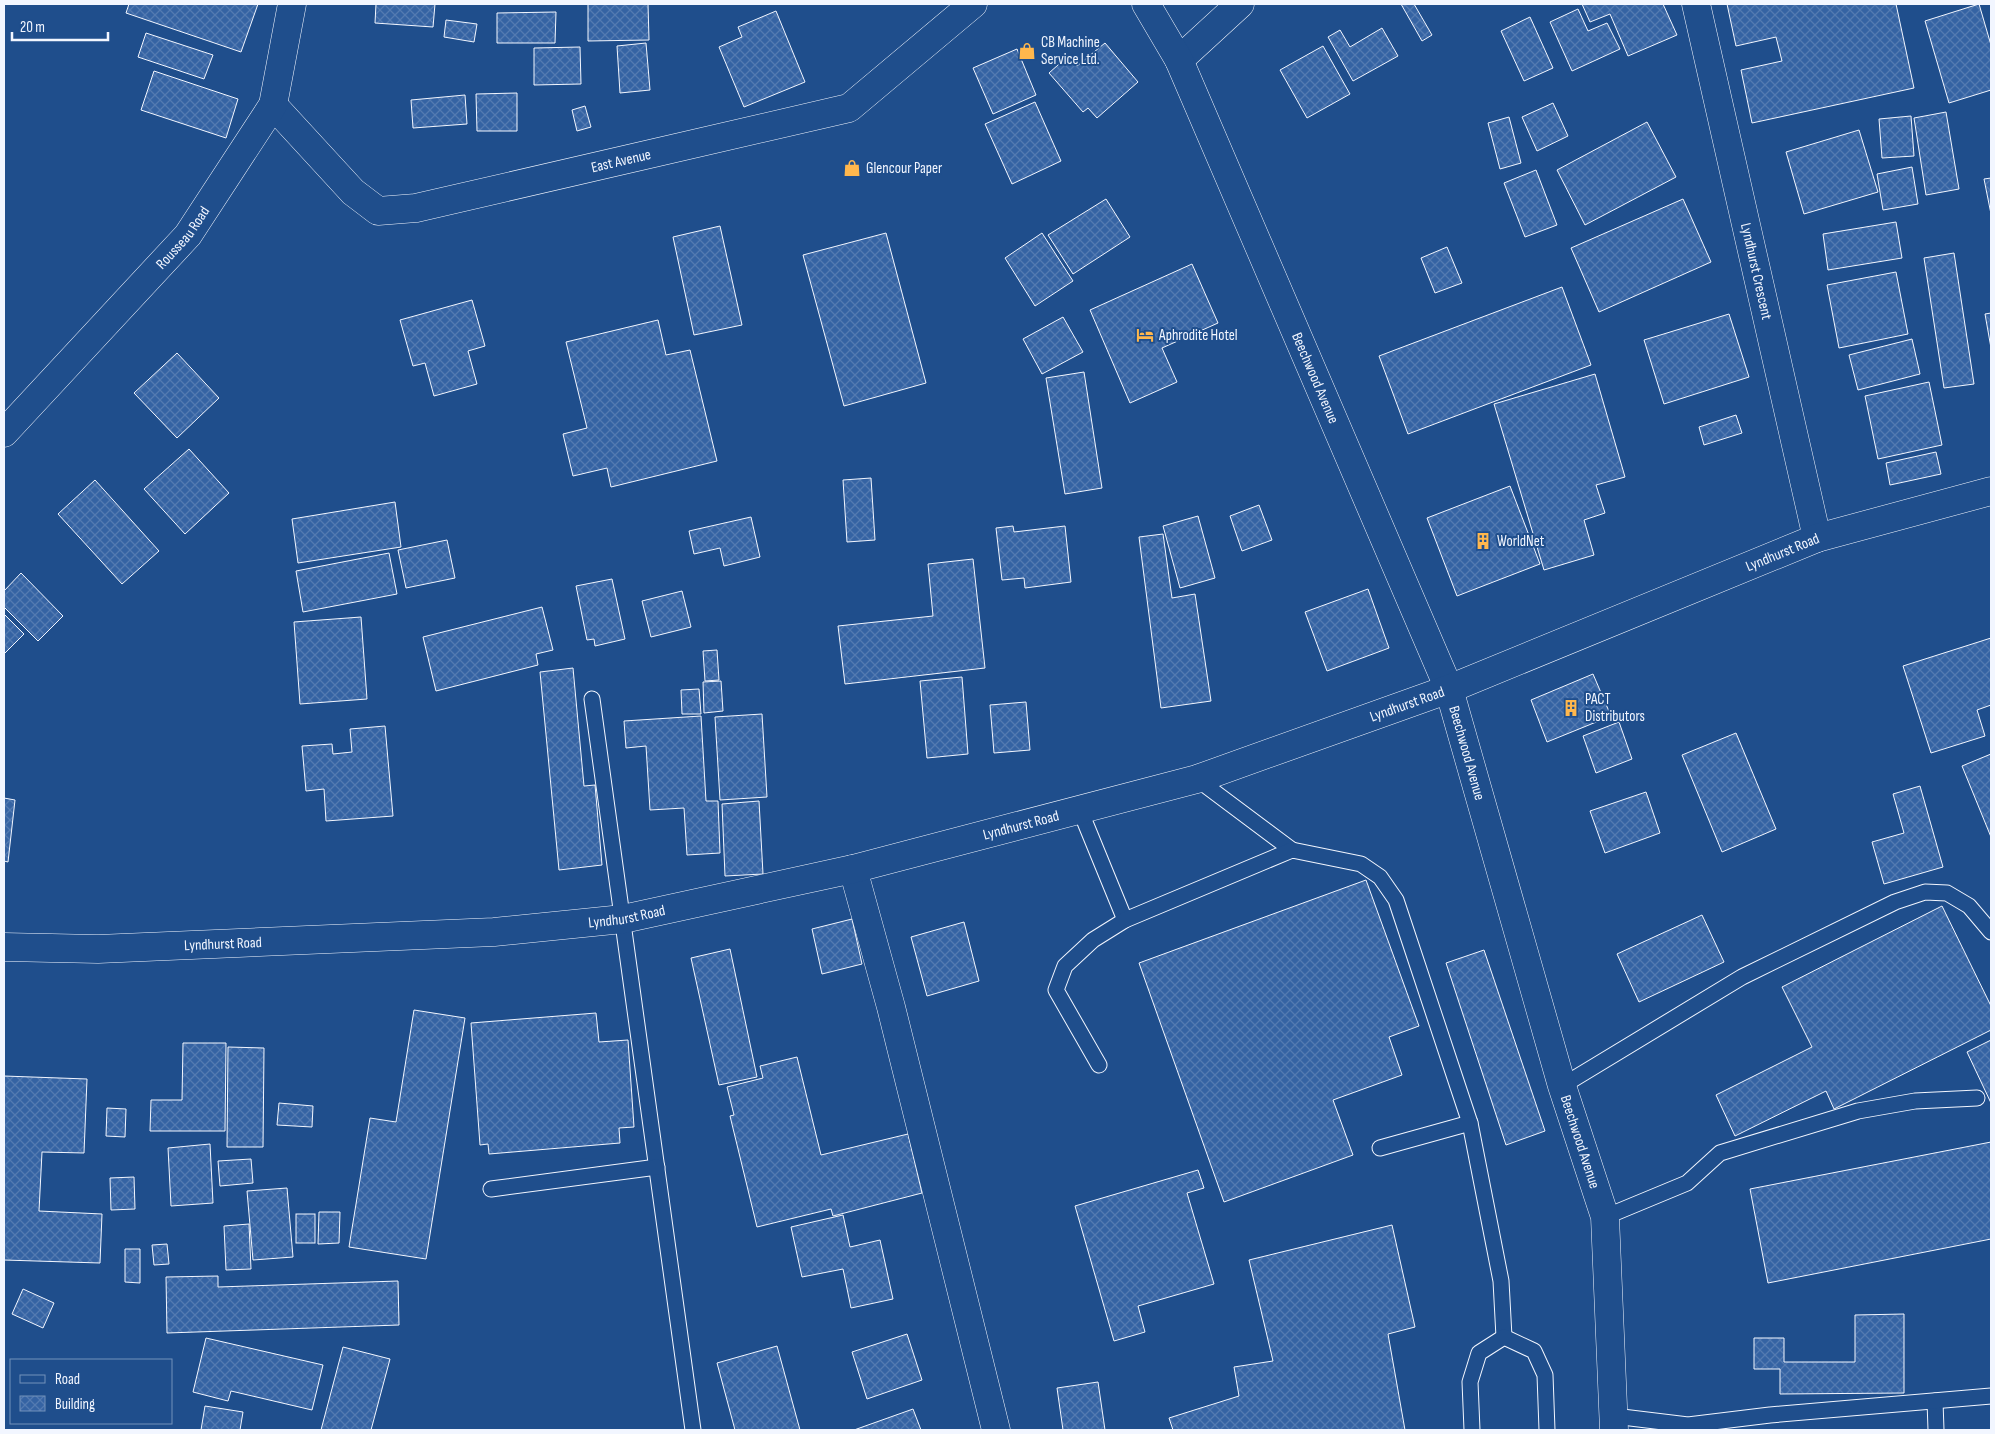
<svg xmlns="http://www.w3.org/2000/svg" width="1995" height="1434" viewBox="0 0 1995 1434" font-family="'Sofia Sans Condensed',sans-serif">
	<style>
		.building { fill: url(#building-cross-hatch); stroke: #f2f6ff }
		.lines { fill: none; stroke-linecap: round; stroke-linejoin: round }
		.lane-casing { stroke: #f2f6ff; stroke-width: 17 }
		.street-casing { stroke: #f2f6ff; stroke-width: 29 }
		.secondary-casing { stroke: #f2f6ff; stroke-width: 29 }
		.lane { stroke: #1f4e8c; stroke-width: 15 }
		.street { stroke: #1f4e8c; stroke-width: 28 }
		.secondary { stroke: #1f4e8c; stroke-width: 28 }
		.labels { text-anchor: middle; stroke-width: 4; stroke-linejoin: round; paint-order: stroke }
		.poi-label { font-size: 15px; fill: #f2f6ff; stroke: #1f4e8c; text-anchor: start }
		.street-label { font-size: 15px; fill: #f2f6ff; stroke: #1f4e8c }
	</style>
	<defs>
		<pattern id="building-cross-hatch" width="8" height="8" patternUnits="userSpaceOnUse" patternTransform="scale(1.25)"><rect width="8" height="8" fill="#3563a3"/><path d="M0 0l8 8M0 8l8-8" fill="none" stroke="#537ab1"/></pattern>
	</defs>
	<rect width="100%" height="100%" fill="#1f4e8c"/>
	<g class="building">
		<path d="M129,4H258L241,52L126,13Z"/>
		<path d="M376,4H435L433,27L375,23Z"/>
		<path d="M588,4H648L649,40L588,41Z"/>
		<path d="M1401,4H1414L1432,35L1422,41Z"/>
		<path d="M1582,4H1663L1677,35L1628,56L1610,14L1590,22Z"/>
		<path d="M1727,4H1896L1914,88L1752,123L1741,70L1782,61L1776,37L1736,46Z"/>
		<path d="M1979,4L1991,45V90L1949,103L1925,21Z"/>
		<path d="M1578,9L1588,31L1607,23L1620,49L1572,71L1550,22Z"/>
		<path d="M776,11L805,82L744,107L719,47L742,37L738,27Z"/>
		<path d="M556,12L555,43H497V13Z"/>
		<path d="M1530,17L1553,68L1524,81L1501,31Z"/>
		<path d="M446,20L477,24L474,42L444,37Z"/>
		<path d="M1382,28L1398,56L1353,81L1328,37L1340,30L1350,47Z"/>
		<path d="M146,33L213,55L204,79L138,57Z"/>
		<path d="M646,43L650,90L620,93L617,46Z"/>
		<path d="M1105,43L1138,82L1097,118L1088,108L1083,112L1049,73L1068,56L1077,66Z"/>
		<path d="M1323,46L1350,94L1307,118L1280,70Z"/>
		<path d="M580,47L581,84L534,85V48Z"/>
		<path d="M1017,49L1036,95L993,114L973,68Z"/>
		<path d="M154,71L238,99L226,138L141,110Z"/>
		<path d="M517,93V131H477L476,94Z"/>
		<path d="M465,95L467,124L413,128L411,100Z"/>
		<path d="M1035,102L1061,161L1012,184L985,124Z"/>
		<path d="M1553,103L1568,136L1537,151L1522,117Z"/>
		<path d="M585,106L591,127L577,131L572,110Z"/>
		<path d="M1946,112L1959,189L1926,195L1914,118Z"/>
		<path d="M1911,116L1914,156L1882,158L1879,119Z"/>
		<path d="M1509,117L1521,163L1500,169L1488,123Z"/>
		<path d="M1647,122L1676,177L1585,225L1557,170Z"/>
		<path d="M1859,130L1878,192L1804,214L1786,152Z"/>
		<path d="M1912,167L1918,204L1883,210L1877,174Z"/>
		<path d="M1536,170L1557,225L1525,237L1504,183Z"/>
		<path d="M1991,178V214L1984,179Z"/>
		<path d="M1106,199L1130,237L1073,274L1048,235Z"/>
		<path d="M1683,199L1711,262L1599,312L1571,248Z"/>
		<path d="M1896,222L1902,258L1828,270L1823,234Z"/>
		<path d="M720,226L742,325L694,335L673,237Z"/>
		<path d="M886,233L926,383L844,406L803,255Z"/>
		<path d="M1042,233L1073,281L1035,306L1005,258Z"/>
		<path d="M1447,247L1462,283L1435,293L1421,258Z"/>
		<path d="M1954,253L1974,384L1944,388L1924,258Z"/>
		<path d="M1192,264L1218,323L1162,348L1177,382L1130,403L1090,310Z"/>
		<path d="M1896,272L1908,334L1839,348L1827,285Z"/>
		<path d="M1562,287L1591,365L1408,434L1379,356Z"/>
		<path d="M472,300L485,346L468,351L477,384L434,396L425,363L413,366L400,320Z"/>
		<path d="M1991,313V348L1985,314Z"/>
		<path d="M1729,314L1749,377L1664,404L1644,340Z"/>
		<path d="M1063,317L1083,352L1042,374L1023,339Z"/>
		<path d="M658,320L666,355L690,350L717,461L611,487L607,468L573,476L563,434L587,428L566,342Z"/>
		<path d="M1912,339L1920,374L1858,390L1849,355Z"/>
		<path d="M177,353L219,398L177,438L134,393Z"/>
		<path d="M1084,372L1102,488L1065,494L1046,378Z"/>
		<path d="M1595,374L1625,477L1596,485L1605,513L1584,520L1594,555L1544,570L1494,404Z"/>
		<path d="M1929,382L1942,445L1878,459L1865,396Z"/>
		<path d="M1736,415L1742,433L1704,445L1699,427Z"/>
		<path d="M189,449L229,493L185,534L144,489Z"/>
		<path d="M1936,452L1941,474L1890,485L1886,463Z"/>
		<path d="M871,478L875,540L847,542L843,480Z"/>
		<path d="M95,480L159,551L122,584L58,514Z"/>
		<path d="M1510,486L1540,564L1457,596L1427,518Z"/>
		<path d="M395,502L401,547L298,563L292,519Z"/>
		<path d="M1259,505L1272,540L1242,551L1230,516Z"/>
		<path d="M1198,516L1215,578L1180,588L1163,526Z"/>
		<path d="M751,517L760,557L724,566L720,548L694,554L689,531Z"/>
		<path d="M1013,526L1014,532L1065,526L1071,582L1025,588L1024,578L1002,580L996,528Z"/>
		<path d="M1163,534L1172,598L1195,594L1211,701L1161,708L1139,537Z"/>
		<path d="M447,540L455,578L406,588L398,550Z"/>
		<path d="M389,553L397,594L303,612L296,571Z"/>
		<path d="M973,559L985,668L845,684L838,626L933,616L928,564Z"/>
		<path d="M21,573L63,616L38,641L4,607V591Z"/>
		<path d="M612,579L625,639L595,646L594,639L587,640L576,586Z"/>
		<path d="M1368,589L1389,648L1327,671L1305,612Z"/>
		<path d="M682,591L691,627L651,637L642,601Z"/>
		<path d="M542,607L553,650L536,654L538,665L436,691L423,637Z"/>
		<path d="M4,614L24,634L4,654Z"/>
		<path d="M361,617L367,699L300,704L294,622Z"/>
		<path d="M1991,638V705L1977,710L1985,736L1931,753L1903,666Z"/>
		<path d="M717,650L719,680L705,681L703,651Z"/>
		<path d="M573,668L584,786L595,785L602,865L559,870L540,672Z"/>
		<path d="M1593,674L1611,716L1547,742L1531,700Z"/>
		<path d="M962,677L968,754L927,758L920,681Z"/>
		<path d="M721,681L723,711L704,713L703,682Z"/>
		<path d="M699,689L701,714H682L681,690Z"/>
		<path d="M1026,702L1030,750L994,753L990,705Z"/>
		<path d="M762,714L767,797L720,800L715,717Z"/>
		<path d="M701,716L706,801H718L720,853L687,855L684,808L650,810L646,746L626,748L624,721Z"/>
		<path d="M1619,722L1632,759L1596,773L1583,736Z"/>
		<path d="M385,726L393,816L326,821L324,789L306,791L302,746L332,744L333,754L352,752L350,729Z"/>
		<path d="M1736,733L1776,829L1722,852L1682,755Z"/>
		<path d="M1991,754V837L1962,766Z"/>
		<path d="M1920,786L1943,867L1884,884L1872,842L1904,833L1893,794Z"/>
		<path d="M1646,792L1660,833L1605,853L1590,811Z"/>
		<path d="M4,798L15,800L8,862L4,861Z"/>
		<path d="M759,801L763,874L725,876L722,804Z"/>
		<path d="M1366,880L1419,1026L1389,1037L1402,1075L1333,1100L1353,1155L1224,1202L1139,963Z"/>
		<path d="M1942,906L1991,1006V1030L1834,1109L1826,1091L1735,1136L1716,1095L1812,1047L1782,987Z"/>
		<path d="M1702,915L1724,962L1639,1002L1617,954Z"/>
		<path d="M852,919L862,964L822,974L812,929Z"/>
		<path d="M964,922L979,981L927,996L911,937Z"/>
		<path d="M730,949L757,1077L719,1085L691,958Z"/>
		<path d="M1484,950L1545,1131L1506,1145L1446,963Z"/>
		<path d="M414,1010L465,1018L426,1259L349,1247L370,1118L396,1122Z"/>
		<path d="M596,1013L599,1042L628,1040L634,1127L619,1128L620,1143L489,1154L488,1144L480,1145L471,1023Z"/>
		<path d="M1991,1040V1103L1967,1052Z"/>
		<path d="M183,1043H226L225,1131H150L151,1100H182Z"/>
		<path d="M228,1047L264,1048L263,1147H227Z"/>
		<path d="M797,1057L821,1155L908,1134L922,1193L833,1216L831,1209L757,1227L730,1116L734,1115L727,1087L763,1078L760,1066Z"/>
		<path d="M4,1076L87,1079L84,1153L42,1152L39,1211L102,1214L100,1263L4,1260Z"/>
		<path d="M279,1103L313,1106L312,1127L277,1125Z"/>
		<path d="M107,1108L126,1109L125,1137L106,1136Z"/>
		<path d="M1991,1142V1239L1768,1283L1750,1189Z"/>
		<path d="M210,1144L213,1203L171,1206L168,1148Z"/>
		<path d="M251,1159L253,1183L220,1186L218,1161Z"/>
		<path d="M1198,1170L1204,1188L1187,1193L1214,1284L1138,1306L1145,1332L1114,1341L1075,1206Z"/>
		<path d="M134,1177L135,1209L111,1210L110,1178Z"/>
		<path d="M287,1188L293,1257L253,1260L247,1191Z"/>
		<path d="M319,1212H340L339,1243L318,1244Z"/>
		<rect x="296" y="1214" width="19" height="29"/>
		<path d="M843,1215L850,1247L880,1240L893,1299L851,1308L843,1269L802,1277L791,1227Z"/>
		<path d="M249,1224L251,1269L226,1270L224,1226Z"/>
		<path d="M1392,1225L1415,1327L1388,1334L1405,1430H1173L1169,1418L1239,1396L1234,1367L1273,1361L1249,1260Z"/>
		<path d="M167,1244L169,1264L154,1265L152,1245Z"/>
		<path d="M125,1249H140V1283L125,1282Z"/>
		<path d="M218,1276V1287L398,1281L399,1325L167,1333L166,1277Z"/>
		<path d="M23,1289L54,1303L43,1328L12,1314Z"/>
		<path d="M1904,1314V1393L1780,1394V1369H1754V1338H1784V1362H1855V1315Z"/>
		<path d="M907,1334L922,1380L867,1399L852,1352Z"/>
		<path d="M206,1338L323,1365L312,1410L231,1391L228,1401L193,1392Z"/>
		<path d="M777,1346L800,1430H735L717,1363Z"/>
		<path d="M343,1347L390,1359L371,1430H321Z"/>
		<path d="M1098,1382L1105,1430H1063L1057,1388Z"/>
		<path d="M205,1406L243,1412L240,1430H201Z"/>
		<path d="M913,1409L921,1430H854Z"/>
	</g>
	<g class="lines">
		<g class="lane-casing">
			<g id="lane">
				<path d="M592,699L693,1430"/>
				<path d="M1197,779L1292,850"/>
				<path d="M1080,810L1125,920"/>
				<path d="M1099,1065L1056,990L1065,966L1093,940L1125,920L1292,850L1361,864L1380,877L1396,900L1470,1123L1501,1281L1504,1337"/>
				<path d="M1562,1086L1742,977L1895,902L1925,892L1947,893L1969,906L1991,932"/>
				<path d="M1380,1148L1470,1123"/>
				<path d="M491,1189L657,1167"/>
				<path d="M1605,1217L1687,1183L1720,1153L1858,1111L1915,1101L1977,1098"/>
				<path d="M1504,1337L1534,1351L1545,1375L1547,1430"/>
				<path d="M1935,1401L1936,1430"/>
				<path d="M1614,1416L1688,1425L1770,1415L1991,1396"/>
				<path d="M1472,1430L1470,1382L1479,1353L1504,1337"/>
			</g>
		</g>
		<g class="street-casing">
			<g id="street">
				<path id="s1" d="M1696,4L1817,538"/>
				<path d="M1179,60L1240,4"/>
				<path id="s2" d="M273,105L353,192L378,211L416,208L849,108L973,4"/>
				<path d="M853,869L891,1007L996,1430"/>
			</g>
		</g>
		<g class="secondary-casing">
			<g id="secondary">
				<path id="s3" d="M1146,4L1179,60L1449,689L1562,1086L1605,1217L1614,1430"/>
				<path id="s4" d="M4,433L188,235L273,105L292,4"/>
				<path id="s5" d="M4,947L98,949L494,932L623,919L853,869L1197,779L1449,689L1817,538L1991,491"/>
			</g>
		</g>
		<use href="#lane" class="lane"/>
		<use href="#street" class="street"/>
		<use href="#secondary" class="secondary"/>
	</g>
	<defs>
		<g id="shop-bare" transform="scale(1.35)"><path d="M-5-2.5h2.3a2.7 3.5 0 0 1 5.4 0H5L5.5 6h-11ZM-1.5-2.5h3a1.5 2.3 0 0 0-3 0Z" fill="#ffb74d" stroke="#1f4e8c" stroke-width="2.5" paint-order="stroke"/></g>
		<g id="hotel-bare" transform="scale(1.35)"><path d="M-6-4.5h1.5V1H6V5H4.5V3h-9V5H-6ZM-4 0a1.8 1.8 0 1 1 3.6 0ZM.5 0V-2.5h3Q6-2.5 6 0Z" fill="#ffb74d" stroke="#1f4e8c" stroke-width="2.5" paint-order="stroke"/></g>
		<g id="building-bare" transform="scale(1.35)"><path d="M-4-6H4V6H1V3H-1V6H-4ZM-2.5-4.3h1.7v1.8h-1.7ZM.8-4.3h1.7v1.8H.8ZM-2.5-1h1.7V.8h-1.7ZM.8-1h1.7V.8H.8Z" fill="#ffb74d" stroke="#1f4e8c" stroke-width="2.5" paint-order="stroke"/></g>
	</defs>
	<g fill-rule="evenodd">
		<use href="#shop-bare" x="1027" y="51"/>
		<use href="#shop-bare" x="852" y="168"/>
		<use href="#hotel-bare" x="1145" y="335"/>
		<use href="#building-bare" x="1483" y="541"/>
		<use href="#building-bare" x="1571" y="708"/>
	</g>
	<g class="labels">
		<g class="poi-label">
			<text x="1041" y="47">CB Machine<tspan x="1041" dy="17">Service Ltd.</tspan></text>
			<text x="866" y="173">Glencour Paper</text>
			<text x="1159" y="340">Aphrodite Hotel</text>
			<text x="1497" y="546">WorldNet</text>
			<text x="1585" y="704">PACT<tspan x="1585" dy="17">Distributors</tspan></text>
		</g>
		<g class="street-label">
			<text dy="5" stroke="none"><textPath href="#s2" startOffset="398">East Avenue</textPath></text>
			<text dy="5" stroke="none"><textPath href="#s4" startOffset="265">Rousseau Road</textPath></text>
			<text dy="5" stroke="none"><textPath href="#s1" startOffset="274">Lyndhurst Crescent</textPath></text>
			<text dy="5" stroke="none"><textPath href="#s3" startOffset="411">Beechwood Avenue</textPath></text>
			<text dy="5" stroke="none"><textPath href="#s5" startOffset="1839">Lyndhurst Road</textPath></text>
			<text dy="5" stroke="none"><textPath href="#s5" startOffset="1434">Lyndhurst Road</textPath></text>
			<text dy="5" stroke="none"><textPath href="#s3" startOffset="816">Beechwood Avenue</textPath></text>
			<text dy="5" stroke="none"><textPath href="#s5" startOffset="1029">Lyndhurst Road</textPath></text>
			<text dy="5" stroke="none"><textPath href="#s5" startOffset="624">Lyndhurst Road</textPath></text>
			<text dy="5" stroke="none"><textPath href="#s5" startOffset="219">Lyndhurst Road</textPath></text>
			<text dy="5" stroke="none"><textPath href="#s3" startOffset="1221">Beechwood Avenue</textPath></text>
		</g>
	</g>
	<rect width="1995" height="1434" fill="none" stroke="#f2f6ff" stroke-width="10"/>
	<rect x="10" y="1359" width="162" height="65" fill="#1f4e8c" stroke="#7391ba"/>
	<rect x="20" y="1375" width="25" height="8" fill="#1f4e8c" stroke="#7391ba"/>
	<text x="55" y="1384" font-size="15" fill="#f2f6ff">Road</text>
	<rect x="20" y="1396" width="25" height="15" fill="url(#building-cross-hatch)" stroke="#7391ba"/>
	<text x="55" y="1409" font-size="15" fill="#f2f6ff">Building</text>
	<path d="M12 32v8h96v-8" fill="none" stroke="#f2f6ff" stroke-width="2.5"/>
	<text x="20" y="32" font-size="15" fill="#f2f6ff" stroke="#1f4e8c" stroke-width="4" paint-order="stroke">20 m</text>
</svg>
